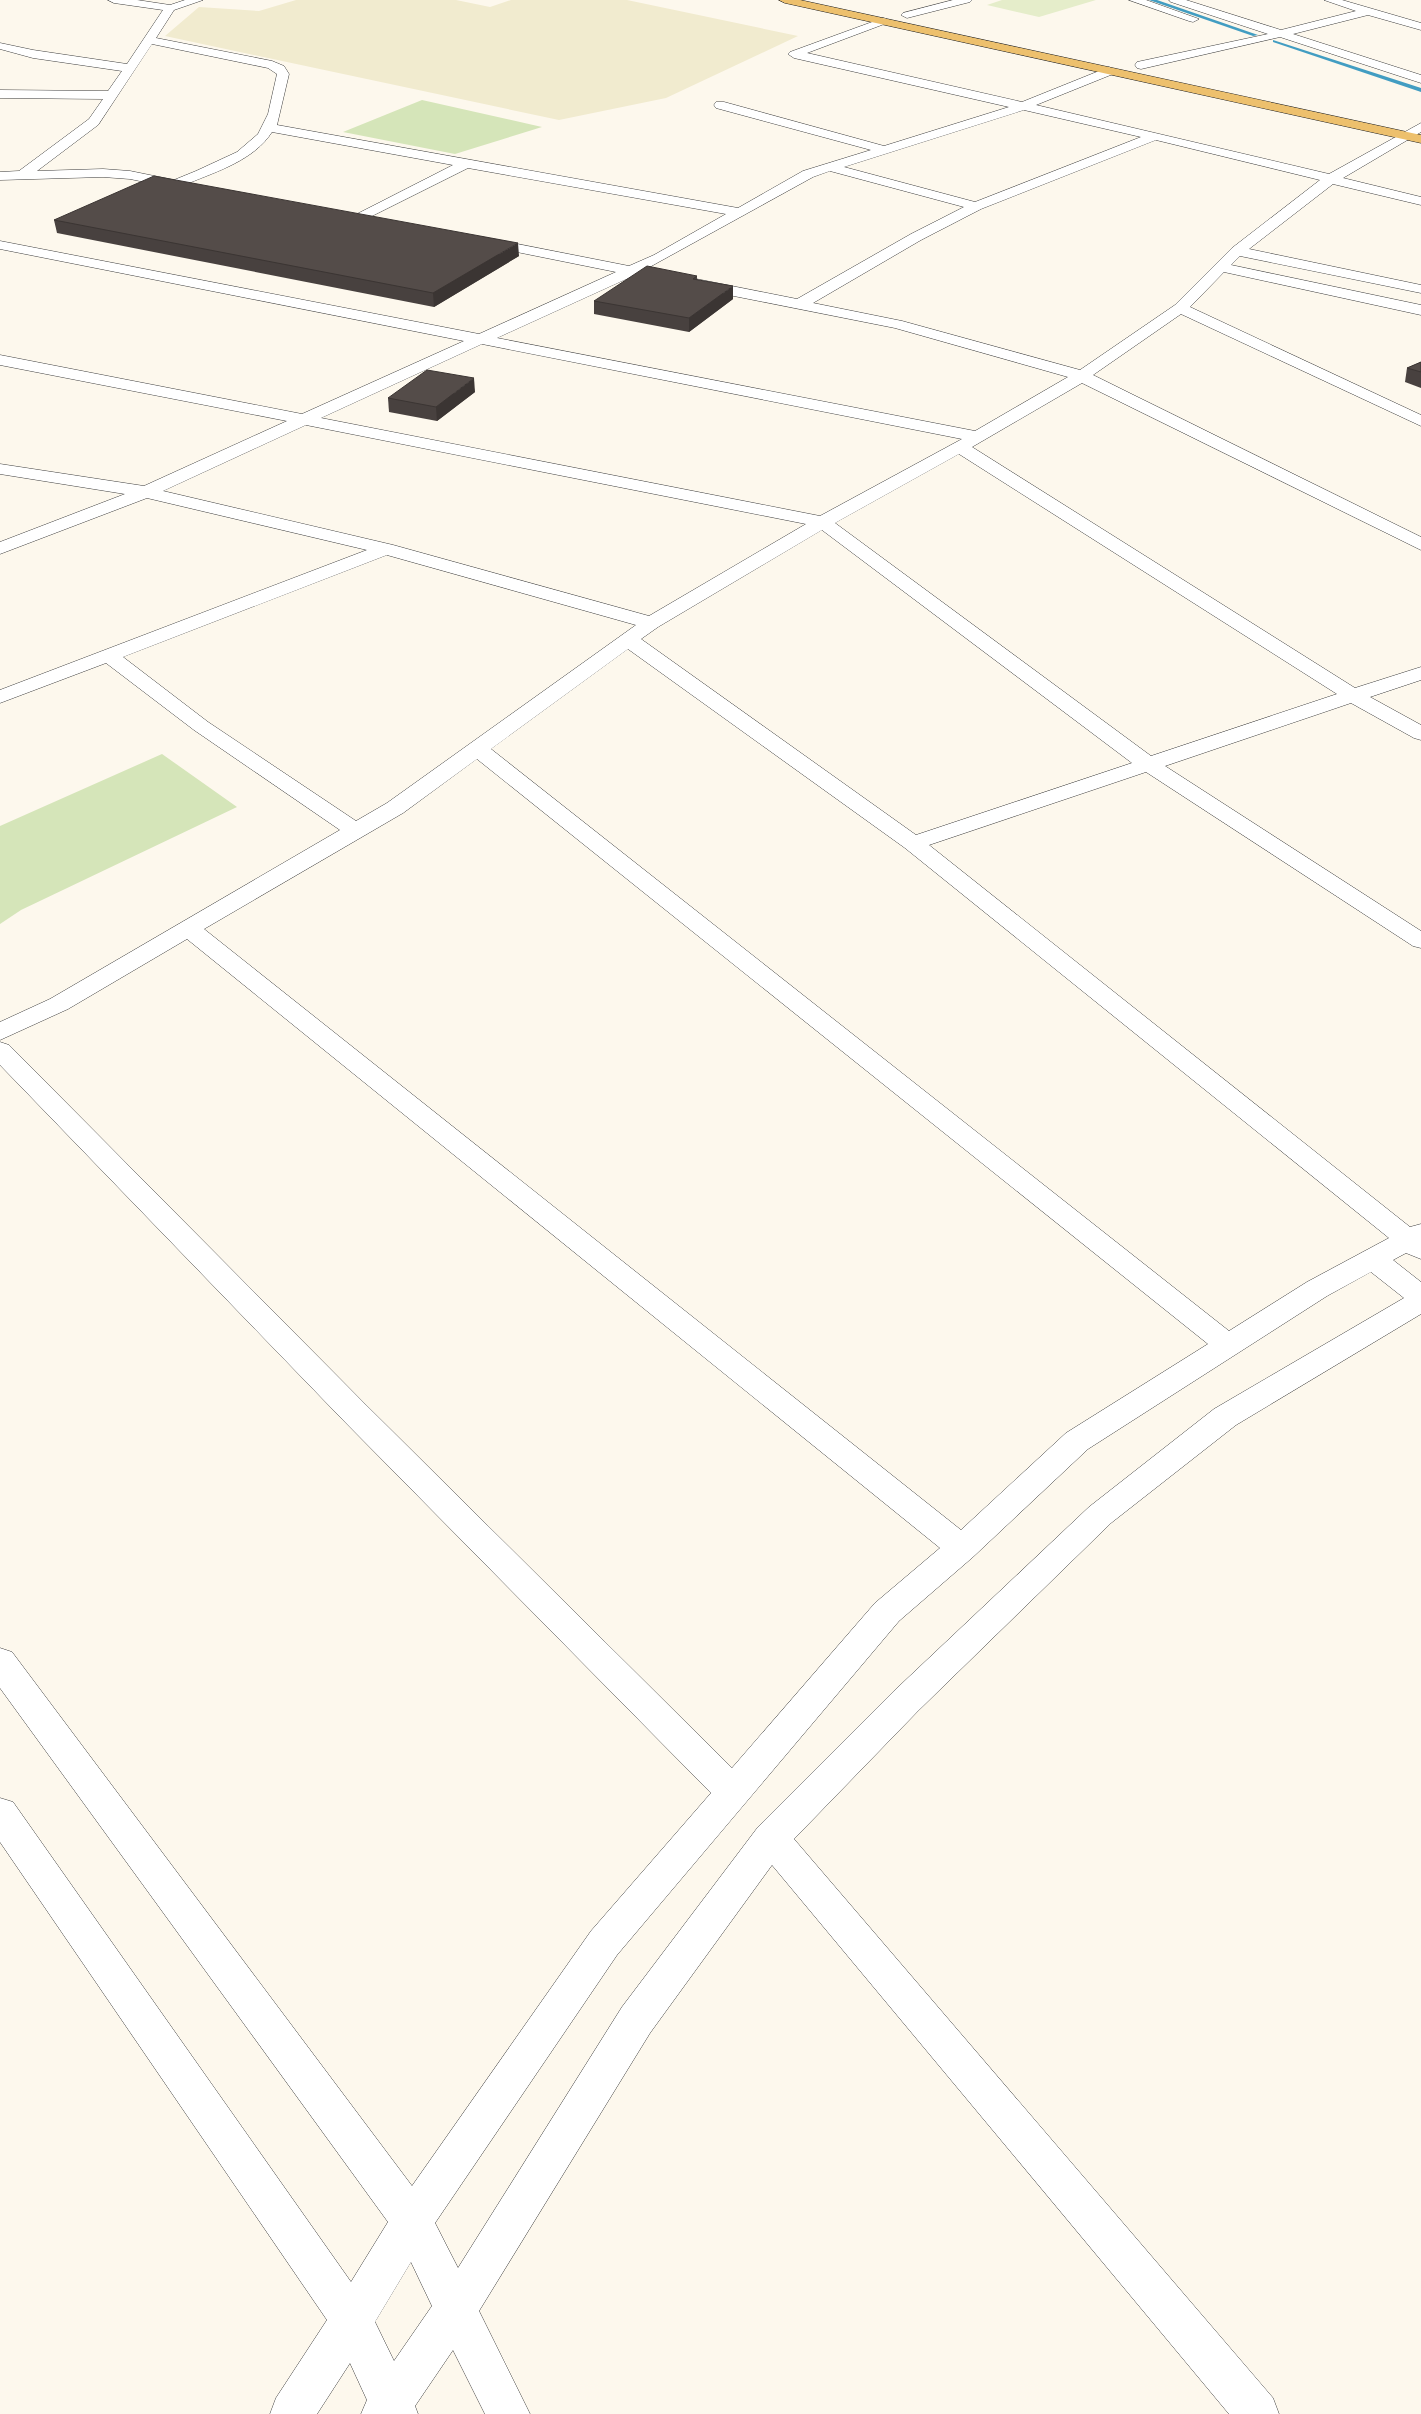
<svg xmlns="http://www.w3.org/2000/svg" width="1421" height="2414" viewBox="0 0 1421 2414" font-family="'Times New Roman',serif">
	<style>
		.farmland { fill: #f1ebcf }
		.green { fill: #d5e5b9 }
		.pitch { fill: #e5edca }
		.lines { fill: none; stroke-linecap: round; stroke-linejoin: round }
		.stream { fill: #429dc2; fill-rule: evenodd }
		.minor-casing { stroke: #3f3f3f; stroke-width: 1 }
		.major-casing { stroke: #1d1d1d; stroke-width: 1 }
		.minor { fill: #fff; fill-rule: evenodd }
		.major { fill: #edc06d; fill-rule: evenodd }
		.wall { fill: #48413f }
		.shaded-wall { fill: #3b3533 }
		.building { fill: #544c49; stroke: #3b3533 }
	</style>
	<rect width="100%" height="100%" fill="#fdf8ed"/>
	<path class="farmland" d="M296,0H456L490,7L511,0H627L798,36L666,98L559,120L165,36L199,7L259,11Z"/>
	<g class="green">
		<path d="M422,100L542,127L455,154L343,132Z"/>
		<path d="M162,754L237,807L21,910L0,924V826Z"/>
	</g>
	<path class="pitch" d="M1002,0H1096L1039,17L987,5Z"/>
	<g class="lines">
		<g class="stream">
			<path d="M1149,0H1157L1258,35L1253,36Z"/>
			<path d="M1273,40L1421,88V92L1273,42Z"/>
		</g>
		<g class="minor-casing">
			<g id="minor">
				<path d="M108,0H137L170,5L185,0H203L174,10L156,38L272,61L284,66L289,74L277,125L738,208L803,171L871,150L716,108L714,105L716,102H724L884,146L1009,107L794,58L788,54L790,52L883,18L887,19V23L807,53L1022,102L1109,67L1115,71L1113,74L1036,105L1329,174L1421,123V132L1343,178L1421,197V205L1333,184L1249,249L1421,285V293L1240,256L1231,265L1421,305V315L1224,272L1190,307L1421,415V426L1181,314L1093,375L1421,537V550L1082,383L972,447L1355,688L1421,667V680L1370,697L1421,725V740L1414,738L1351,703L1165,766L1421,931V948L1413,946L1146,772L929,845L1410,1227L1421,1224V1259L1406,1253L1393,1260L1421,1282V1314L1236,1425L1111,1523L918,1711L794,1839L1273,2398L1279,2414H1229L772,1865L650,2033L479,2311L530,2414H485L453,2350L415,2406L418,2414H361L367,2400L350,2363L317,2414H270L276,2398L327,2320L0,1842V1798L13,1802L351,2282L388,2222L0,1688V1648L12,1652L412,2186L591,1931L711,1793L343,1420L0,1065V1042L9,1045L365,1404L732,1768L875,1603L940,1548L187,939L68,1009L0,1040V1022L50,999L340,830L194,730L106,663L0,703V690L367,550L147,498L0,554V542L125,494L0,474V464L144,486L287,421L0,365V355L302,414L464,341L0,249V241L479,334L616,272L482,245L477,244L475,241L477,238L482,237L629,266L654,255L726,214L468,168L360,222L353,218L355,215L453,165L272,132C254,160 218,171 189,183L191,186L189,189L184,190L130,179L103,177L0,180V172L19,171L89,119L103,99L0,98V90L108,91L122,71L33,58L0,49V43L33,50L127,64L163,10L114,3ZM152,44L268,68L277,74L268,114L258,134L237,152L196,171L174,180L130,171L103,169L37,171L98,125ZM1024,110L1141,137L975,202L844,167ZM1156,140L1320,180L1232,248L1175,305L1080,370L902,321L813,303L921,240L981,209ZM830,171L964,207L911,234L797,299L646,269L813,177ZM633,276L895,328L1068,377L975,431L497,338ZM482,344L962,439L820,516L321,418ZM306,425L806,524L649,616L393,545L163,491ZM959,454L1337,694L1151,756L835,523ZM822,530L1132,763L916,835L641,639L658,627ZM387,555L636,625L387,803L356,821L208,722L123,657ZM628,649L905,848L1389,1238L1307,1282L1229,1331L491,749ZM477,759L1208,1344L1066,1433L961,1530L204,929L403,813ZM1371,1272L1404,1298L1214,1409L1089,1507L894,1691L758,1827L622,2007L458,2268L435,2223L617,1955L899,1621L973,1557L1088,1449L1327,1296ZM411,2262L432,2306L394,2361L375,2322Z"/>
				<path d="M953,0H972L970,2L907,18L901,15L903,13Z"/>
				<path d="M1129,0H1146L1199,19L1193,22L1189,21Z"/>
				<path d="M1169,0H1186L1281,30L1356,11L1324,0H1342L1421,23V30L1368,15L1293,34L1421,75V83L1280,37L1141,69L1137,68L1135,65L1137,62L1268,34L1171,2Z"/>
			</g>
		</g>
		<g class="major-casing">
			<path id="major" d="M779,0H800L1421,135V143L785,3Z"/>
		</g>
		<use href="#minor" class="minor"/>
		<use href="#major" class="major"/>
	</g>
	<g class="wall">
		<path d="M54,220L519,256L434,307L57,233Z"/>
		<path d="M697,276V279L733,299L689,332L594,314V301Z"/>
		<path d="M1421,362V388L1405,382L1407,368Z"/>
		<path d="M475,392L437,421L389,412L388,398Z"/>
	</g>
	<g class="shaded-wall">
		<path d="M518,243L519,256L434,307L433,293Z"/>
		<path d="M733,286V299L689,332V318Z"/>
		<path d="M474,378L475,392L437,421L436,407Z"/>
	</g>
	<g class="building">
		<path d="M154,176L518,243L433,293L54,220Z"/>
		<path d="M647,266L697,276L693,279L733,286L689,318L594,301Z"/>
		<path d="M1421,362V372L1407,368Z"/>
		<path d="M427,370L474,378L436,407L388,398Z"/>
	</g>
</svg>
